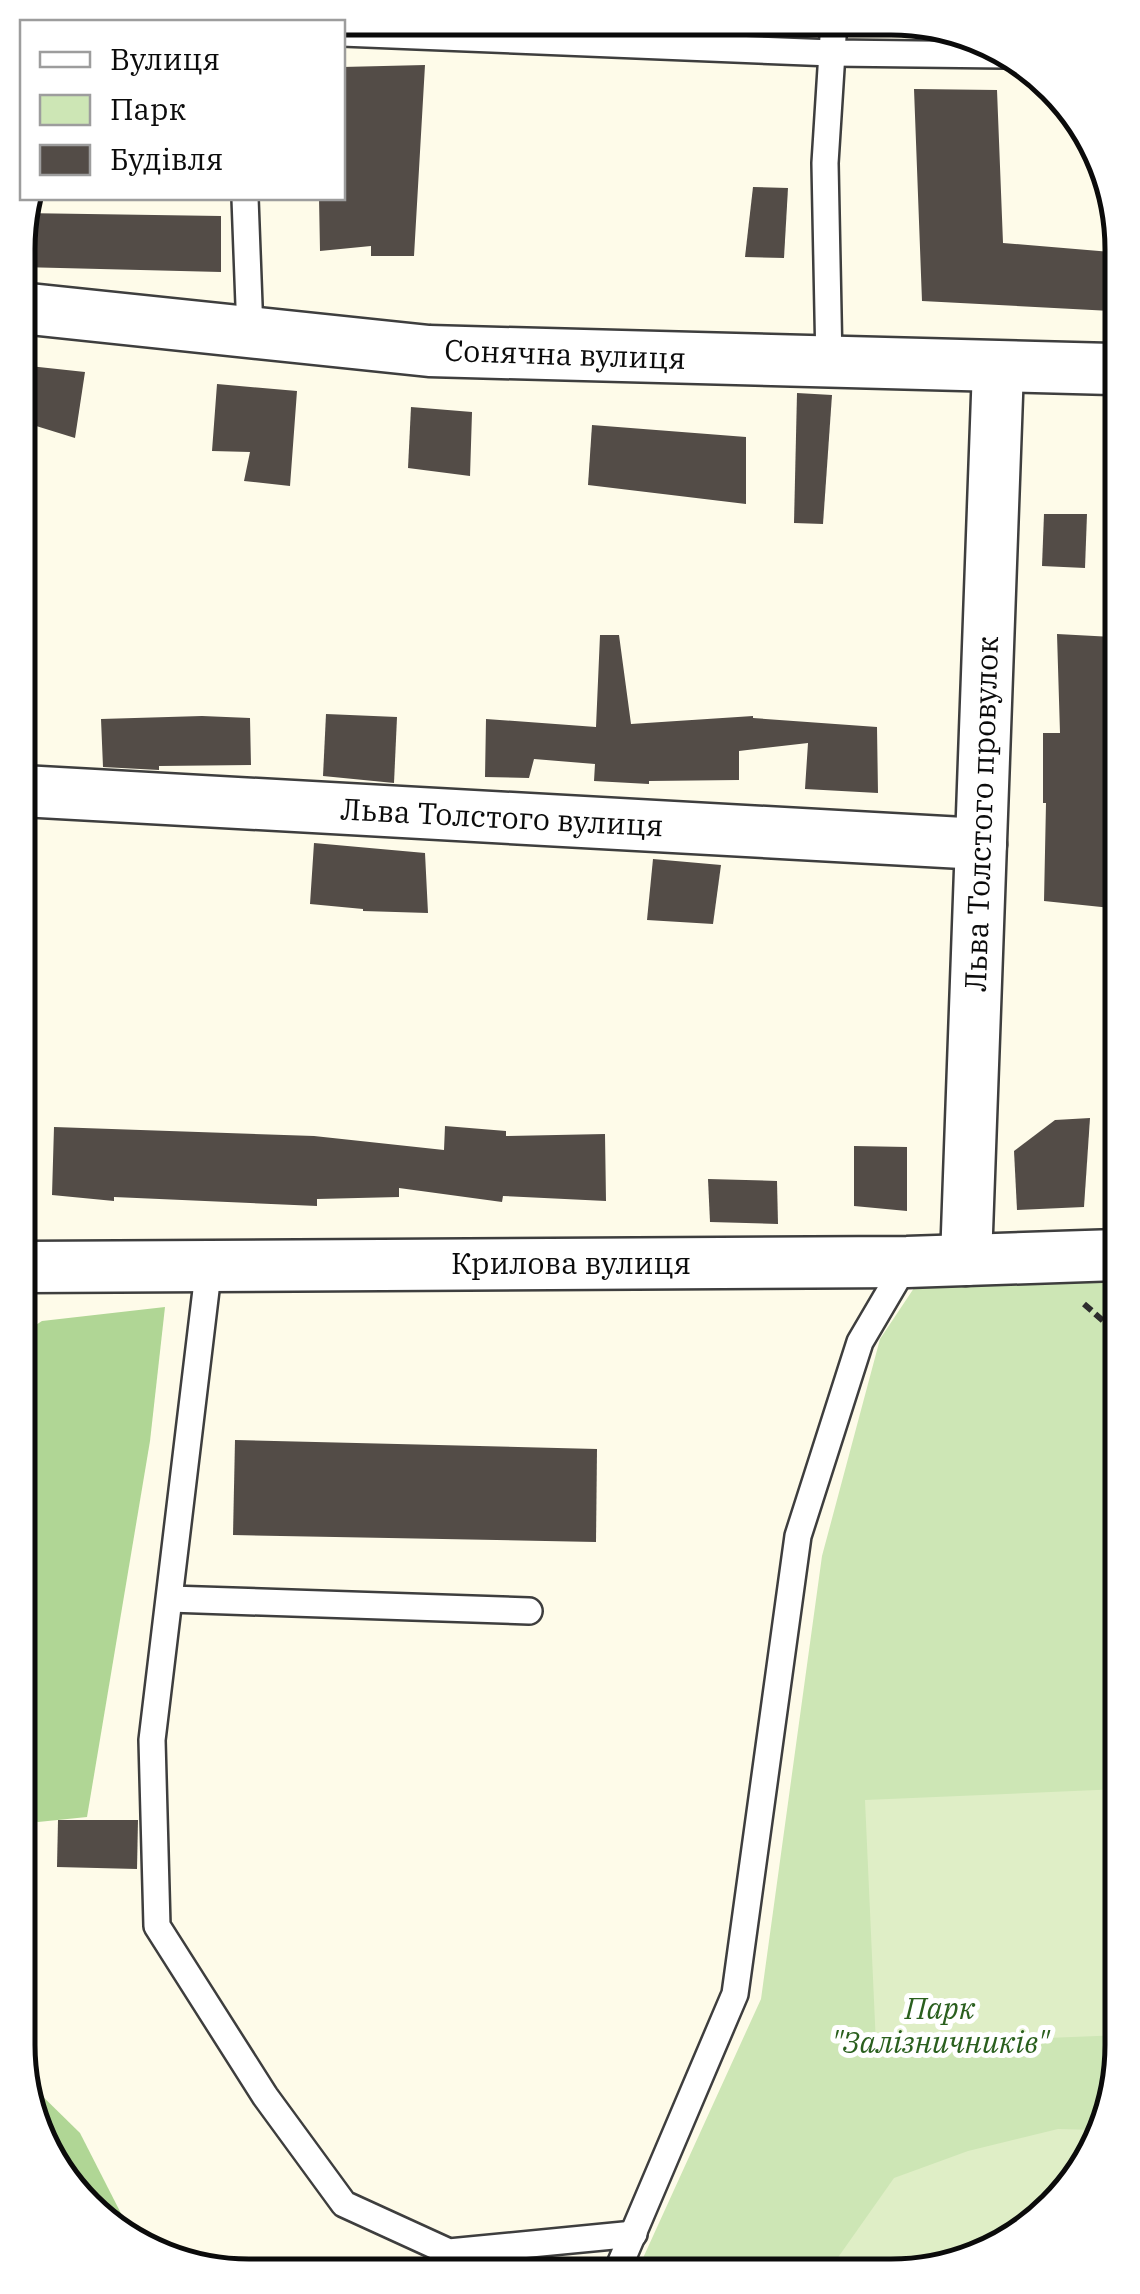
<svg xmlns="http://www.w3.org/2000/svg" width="1140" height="2294" viewBox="0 0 1140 2294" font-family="'IBM Plex Serif',serif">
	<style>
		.green { fill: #cde6b5 }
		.forest { fill: #b0d695 }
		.pitch { fill: #dfeec6 }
		.building { fill: #534c47 }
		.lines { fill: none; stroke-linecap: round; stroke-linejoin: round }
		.lane-casing { stroke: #3e3e3e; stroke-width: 30 }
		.street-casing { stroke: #3e3e3e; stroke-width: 55 }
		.path { stroke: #2d2d2d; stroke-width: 6; stroke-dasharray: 10 5; stroke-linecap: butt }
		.lane { stroke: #fff; stroke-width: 25 }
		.street { stroke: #fff; stroke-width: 50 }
		.labels { text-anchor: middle; stroke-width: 10; stroke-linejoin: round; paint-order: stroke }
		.street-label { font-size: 30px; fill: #0b0b0b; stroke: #fff }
		.park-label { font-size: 30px; font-style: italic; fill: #2a5f1e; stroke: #fff }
		.rim { fill: none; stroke: #0b0b0b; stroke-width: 5 }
	</style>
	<rect width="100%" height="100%" fill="#fefbe9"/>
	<path class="green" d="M1117,1276L1122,2061L1074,2186L965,2264L638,2269L761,1999L822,1556L880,1339L920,1279Z"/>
	<g class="forest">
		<path d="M165,1307L150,1441L87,1817L38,1822L28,1818L25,1332L42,1321Z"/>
		<path d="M29,2083L80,2133L132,2235L97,2219L30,2119Z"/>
	</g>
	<g class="pitch">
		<path d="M1120,1789L1122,2035L876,2045L865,1800Z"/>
		<path d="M1058,2129L1096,2130L1074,2186L965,2264L832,2266L894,2178L968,2151Z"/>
	</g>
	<g class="building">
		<path d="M425,65L414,256H371V246L320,251L319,198H342V67Z"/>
		<path d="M914,89L997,90L1003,243L1111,252V311L922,301Z"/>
		<path d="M753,187L788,188L784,258L745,257Z"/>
		<path d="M21,213L221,216V272L20,267Z"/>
		<path d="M20,365L85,372L75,438L20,421Z"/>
		<path d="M217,384L297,391L290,486L244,481L250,452L212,451Z"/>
		<path d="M797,393L832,395L823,524L794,523Z"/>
		<path d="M411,407L472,412L470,476L408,468Z"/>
		<path d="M592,425L746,437V504L588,485Z"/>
		<path d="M1044,514H1087L1085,568L1042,566Z"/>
		<path d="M1057,634L1113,637L1111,908L1044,901L1046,803H1043V733H1060Z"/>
		<path d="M600,635H619L631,724L753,716V718L877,727L878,793L805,789L808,743L739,751V780L649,781V784L594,781L595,764L534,759L529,778L485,777L486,719L596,727Z"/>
		<path d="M326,714L397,717L394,783L323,776Z"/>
		<path d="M202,716L250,718L251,765L159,766V770L103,767L101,719Z"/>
		<path d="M314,843L425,853L428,913L363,911V909L310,904Z"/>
		<path d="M653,859L721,865L713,924L647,920Z"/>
		<path d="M1090,1118L1084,1207L1017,1210L1014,1151L1055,1120Z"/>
		<path d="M445,1126L506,1131V1136L605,1134L606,1201L503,1196L502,1202L399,1188V1197L317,1199V1206L114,1197V1201L52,1195L54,1127L314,1136L444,1150Z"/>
		<path d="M854,1146L907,1147V1211L854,1206Z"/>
		<path d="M708,1179L777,1181L778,1224L710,1222Z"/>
		<path d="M235,1440L597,1449L596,1542L233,1535Z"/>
		<path d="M58,1820H138L137,1869L57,1867Z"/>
	</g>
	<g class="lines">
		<g class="lane-casing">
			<g id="lane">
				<path d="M268,22L269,18"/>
				<path d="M342,33L832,53L1004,55"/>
				<path d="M245,198L250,332"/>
				<path d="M829,363L825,163L834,21"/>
				<path d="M209,1265L152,1740L157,1926L265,2096L344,2204L449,2252L634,2234"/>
				<path d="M170,1599L529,1611"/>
				<path d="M618,2269L735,1994L798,1536L860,1342L907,1262"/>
			</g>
		</g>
		<g class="street-casing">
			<g id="street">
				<path d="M20,308L429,351L1112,369"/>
				<path d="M22,791L981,844"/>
				<path d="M966,1260L998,368"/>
				<path d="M25,1267L907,1262L1117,1255"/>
			</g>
		</g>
		<path class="path" d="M1084,1304L1117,1333"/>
		<use href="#lane" class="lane"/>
		<use href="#street" class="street"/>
	</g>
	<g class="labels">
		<g class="street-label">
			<text transform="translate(565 355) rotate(2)" y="10">Сонячна вулиця</text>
			<text transform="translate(982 814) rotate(-88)" y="10">Льва Толстого провулок</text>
			<text transform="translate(502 818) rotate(3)" y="10">Льва Толстого вулиця</text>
			<text x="571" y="1274">Крилова вулиця</text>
		</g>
		<g class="park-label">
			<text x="940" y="2019">Парк<tspan x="940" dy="34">"Залізничників"</tspan></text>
		</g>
	</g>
	<path d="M0 0H1140V2294H0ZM249 35H891A214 214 0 0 1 1105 249V2045A214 214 0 0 1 891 2259H249A214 214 0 0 1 35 2045V249A214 214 0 0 1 249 35Z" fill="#fff" fill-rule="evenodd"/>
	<path class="rim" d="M249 35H891A214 214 0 0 1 1105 249V2045A214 214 0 0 1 891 2259H249A214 214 0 0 1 35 2045V249A214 214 0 0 1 249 35Z"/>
	<rect x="20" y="20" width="325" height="180" fill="#ffffff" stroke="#9d9d9d" stroke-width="2.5"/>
	<rect x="40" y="52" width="50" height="15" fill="#ffffff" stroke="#9d9d9d" stroke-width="2.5"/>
	<text x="110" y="70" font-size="30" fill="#0b0b0b">Вулиця</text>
	<rect x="40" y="95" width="50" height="30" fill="#cde6b5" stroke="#9d9d9d" stroke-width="2.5"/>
	<text x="110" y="120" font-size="30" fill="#0b0b0b">Парк</text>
	<rect x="40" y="145" width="50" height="30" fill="#534c47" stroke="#9d9d9d" stroke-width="2.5"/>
	<text x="110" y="170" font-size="30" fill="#0b0b0b">Будівля</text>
</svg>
